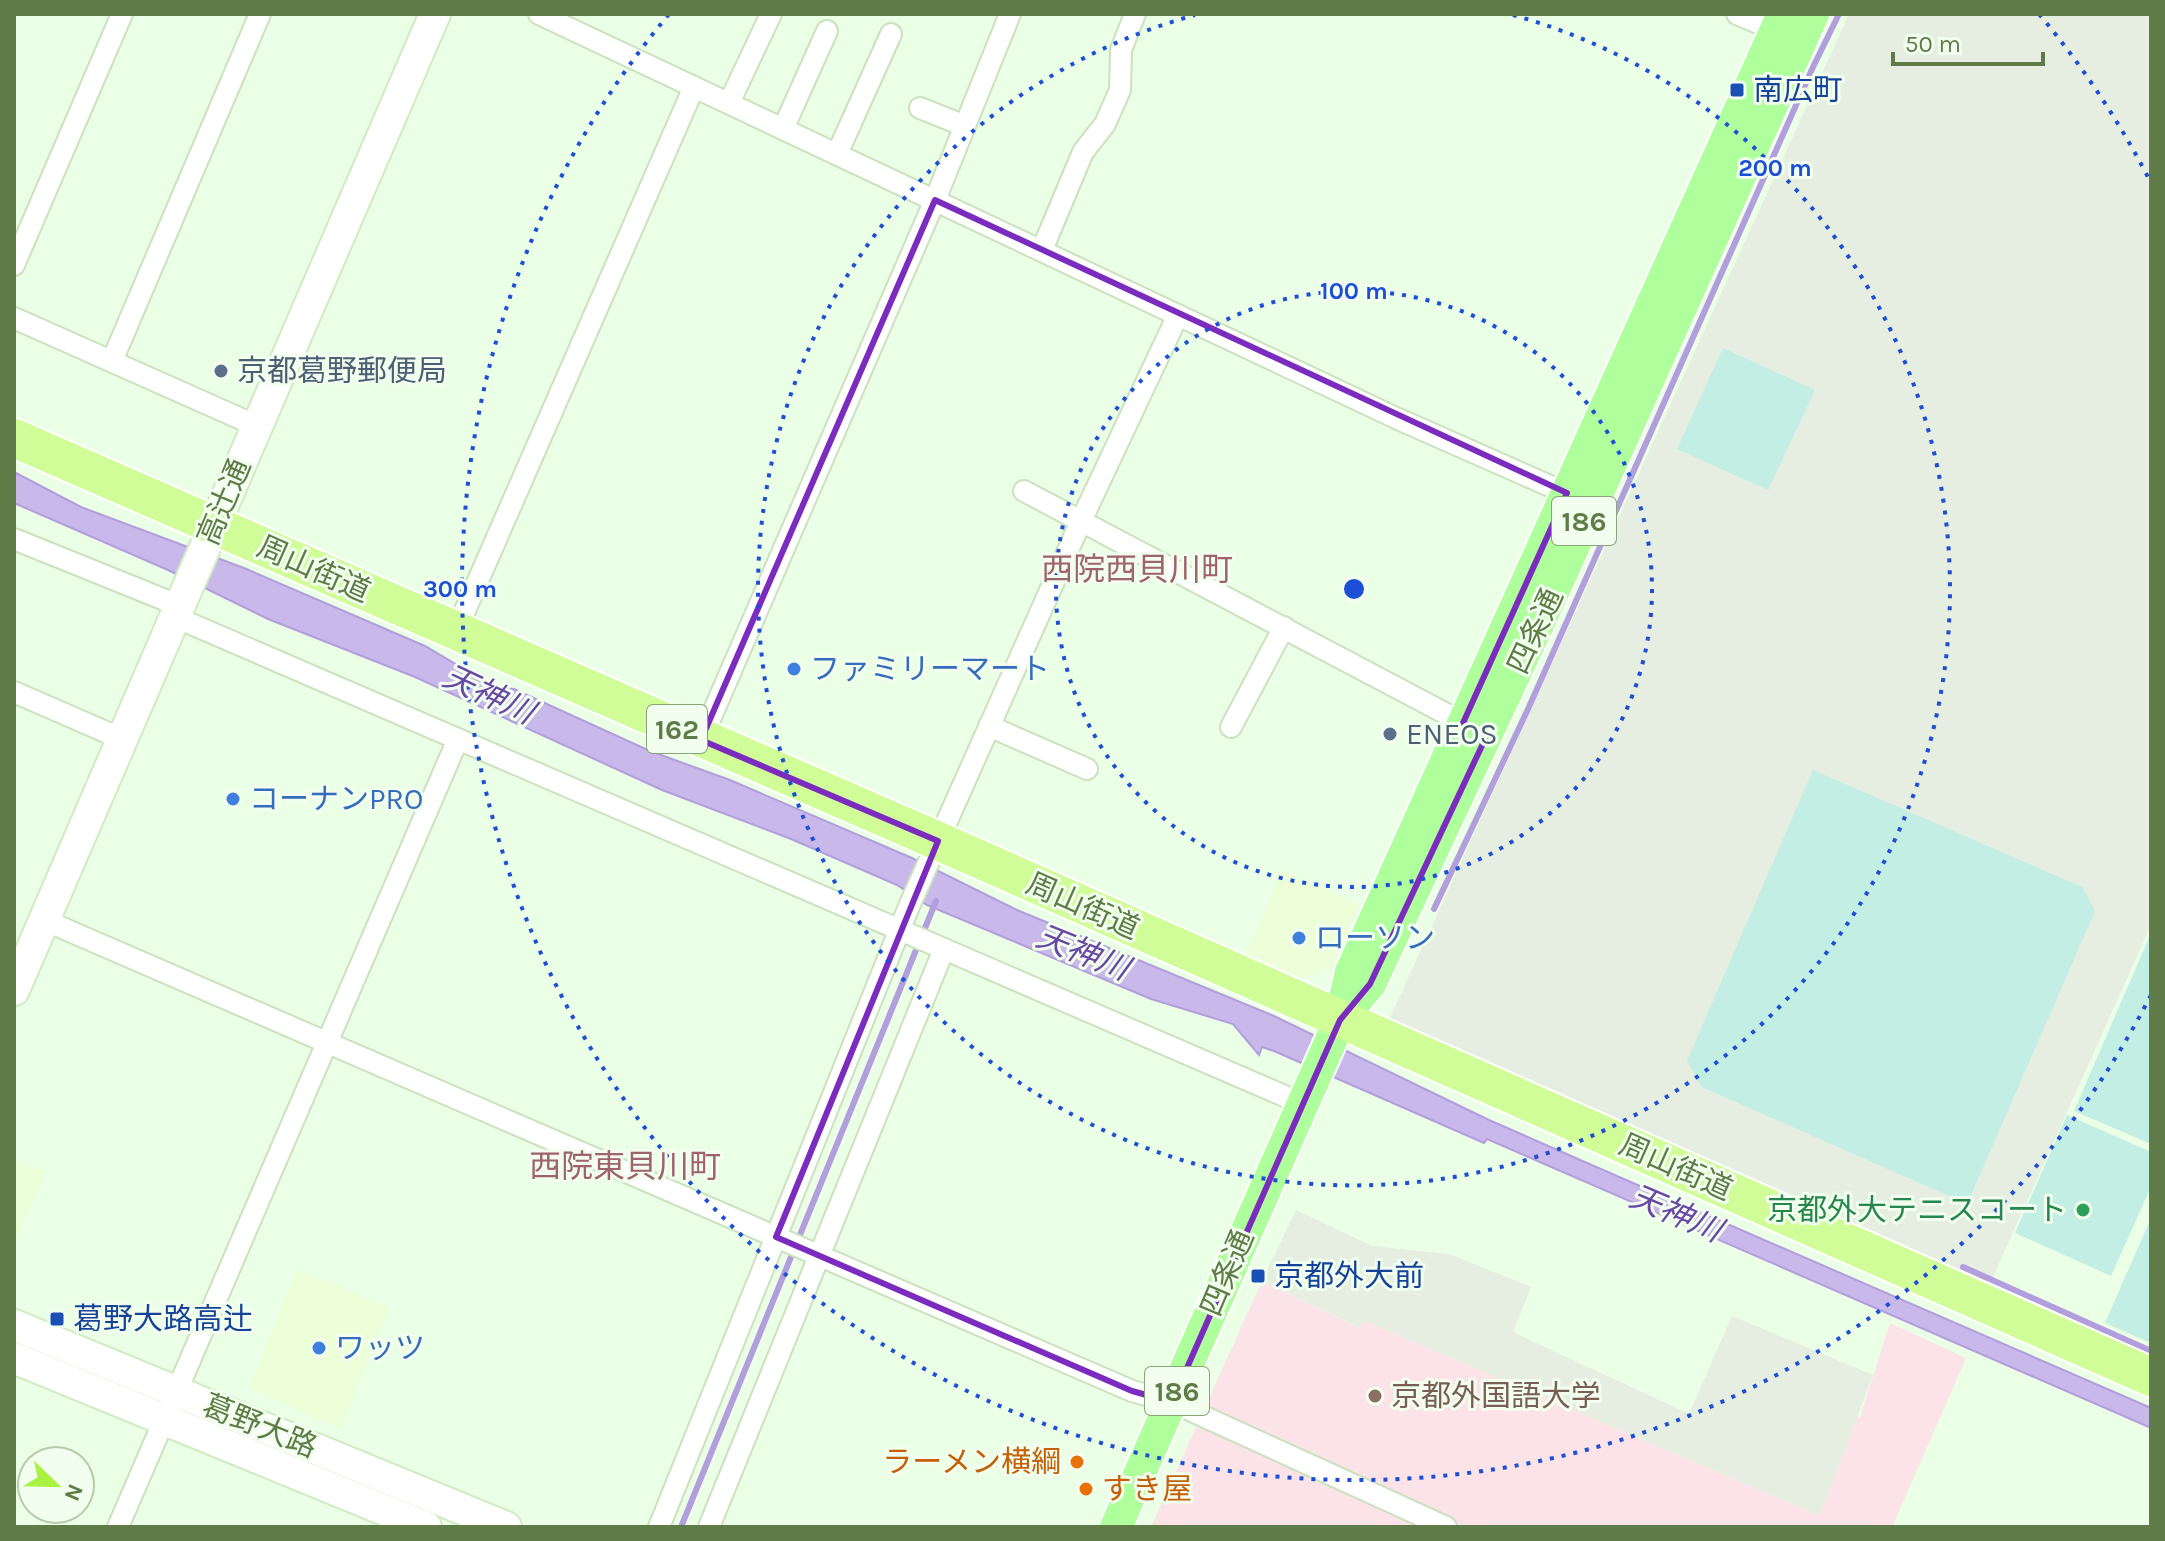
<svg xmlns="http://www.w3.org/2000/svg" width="2165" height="1541" viewBox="0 0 2165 1541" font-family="Karla,'Noto Sans JP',sans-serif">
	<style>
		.commercial { fill: #edffd9 }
		.industrial { fill: #e5eee0 }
		.education { fill: #fbe3e7 }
		.green { fill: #c3eee4 }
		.water { fill: #c9b8ea; stroke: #b39edd; stroke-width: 2 }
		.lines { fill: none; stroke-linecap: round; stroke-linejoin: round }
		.stream { stroke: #b39edd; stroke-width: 6 }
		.street-casing { stroke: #cae2bd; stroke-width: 24 }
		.secondary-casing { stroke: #cfecc0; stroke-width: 34 }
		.primary-casing { stroke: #fff; stroke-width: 36 }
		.highway-casing { stroke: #fff; stroke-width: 42 }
		.street { stroke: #fff; stroke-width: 20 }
		.secondary { stroke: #fff; stroke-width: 30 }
		.primary { stroke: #afff9c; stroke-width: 32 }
		.highway { stroke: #d0fd98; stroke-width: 38 }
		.marked { fill: none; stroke: #7b2cbf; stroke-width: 6; stroke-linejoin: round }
		.ring { fill: none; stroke: #1d4ed8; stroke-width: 4; stroke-dasharray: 4 8 }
		.transit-dot { fill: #1a4fb4; stroke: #f2ffee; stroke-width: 3 }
		.service-dot { fill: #5c6f8a; stroke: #f2ffee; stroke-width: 3 }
		.shop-dot { fill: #3f7fe0; stroke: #f2ffee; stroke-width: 3 }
		.leisure-dot { fill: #2e9e5b; stroke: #f2ffee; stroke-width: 3 }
		.education-dot { fill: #8d6e63; stroke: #f2ffee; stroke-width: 3 }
		.food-dot { fill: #e8710a; stroke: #f2ffee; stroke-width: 3 }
		.labels { text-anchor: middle; stroke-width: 6; stroke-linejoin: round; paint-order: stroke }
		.shield { fill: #f2ffee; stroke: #8ba37a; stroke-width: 2 }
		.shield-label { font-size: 28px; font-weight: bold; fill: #5f7b48 }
		.transit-label { font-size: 30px; fill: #164399; stroke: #f2ffee; text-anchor: start }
		.service-label { font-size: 30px; fill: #4e5e75; stroke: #f2ffee; text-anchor: start }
		.street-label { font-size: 30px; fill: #5f7b48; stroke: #f2ffee }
		.shop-label { font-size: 30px; fill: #366cbe; stroke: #f2ffee; text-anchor: start }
		.leisure-label { font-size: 30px; fill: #27864d; stroke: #f2ffee; text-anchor: end }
		.education-label { font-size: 30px; fill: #785e54; stroke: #f2ffee; text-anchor: start }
		.food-label { font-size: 30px; fill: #c56008; stroke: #f2ffee; text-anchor: end }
		.neighbourhood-label { font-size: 32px; fill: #9e636c; stroke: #f2ffee }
		.water-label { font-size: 32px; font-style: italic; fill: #6947a6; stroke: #f2ffee }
		.centre { fill: #1d4ed8; stroke: #f2ffee; stroke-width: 4 }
		.ring-label { font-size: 24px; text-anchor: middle; font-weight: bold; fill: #1d4ed8; stroke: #f2ffee; stroke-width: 6; stroke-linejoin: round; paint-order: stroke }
	</style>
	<rect width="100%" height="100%" fill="#ebfee6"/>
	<g class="commercial">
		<path d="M1283,870L1360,905L1333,966L1301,978L1246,953Z"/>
		<path d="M14,1159L46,1172L14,1242Z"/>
		<path d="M297,1269L389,1308L341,1428L249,1388Z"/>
	</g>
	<g class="industrial">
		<path d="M1849,14H2151V925L1988,1288L1388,1022Z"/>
		<path d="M1296,1210L1372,1246L1449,1254L1531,1287L1513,1332L1689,1414L1732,1316L1873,1375L1820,1516L1363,1320L1360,1328L1262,1281Z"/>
	</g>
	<path class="education" d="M1262,1281L1359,1328L1363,1320L1820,1516L1857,1417H1860L1890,1323L1966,1358L1892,1527H1151Z"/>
	<g class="green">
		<path d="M1723,348L1815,390L1768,490L1677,449Z"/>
		<path d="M1813,770L2082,887L2095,911L1967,1204L1702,1087L1687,1061Z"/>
		<path d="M2151,933V1144L2074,1111Z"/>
		<path d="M2067,1115L2151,1152V1187L2111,1276L2015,1233Z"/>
		<path d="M2151,1218V1343L2105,1323Z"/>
	</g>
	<path class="water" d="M14,472L81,507L244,568L425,646L493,686L514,689L650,751L730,780L912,858L1017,910L1274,1016L1489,1120L1594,1166L2151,1408V1428L1487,1139L1484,1143L1274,1051L1262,1047L1259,1055L1233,1024L1151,999L927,905L897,885L791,839L662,790L415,677L268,619L168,570L14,503Z"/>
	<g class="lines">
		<g class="stream">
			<path d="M1434,909L1528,709L1813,67L1839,14"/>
			<path d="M1963,1267L2151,1351"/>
			<path d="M681,1527L936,901"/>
		</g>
		<g class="street-casing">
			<g id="street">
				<path d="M539,14L1396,418L1577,498"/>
				<path d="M1737,14L1786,35"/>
				<path d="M729,103L771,14"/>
				<path d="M920,108L965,126"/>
				<path d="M783,129L827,31"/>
				<path d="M837,154L891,34"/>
				<path d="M1042,250L1083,152L1105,124L1120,90L1121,50L1135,14"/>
				<path d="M14,265L122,14"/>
				<path d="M14,318L257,426"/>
				<path d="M112,361L260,14"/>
				<path d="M1024,491L1473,728"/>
				<path d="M14,539L180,606"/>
				<path d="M175,617L1303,1104"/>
				<path d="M456,631L694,87"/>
				<path d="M14,692L122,739"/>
				<path d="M989,726L1087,769"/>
				<path d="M1231,727L1284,627"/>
				<path d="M701,740L935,200L1010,14"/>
				<path d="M44,920L1132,1391L1172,1402L1446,1527"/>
				<path d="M118,1527L458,739"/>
				<path d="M659,1527L910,904L1081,521L1178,315"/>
				<path d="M709,1527L944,949"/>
			</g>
		</g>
		<g class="secondary-casing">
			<g id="secondary">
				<path d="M14,990L435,14"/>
				<path d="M14,1325L506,1527"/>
				<path d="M14,1358L426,1527"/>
			</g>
		</g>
		<g class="primary-casing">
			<g id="primary">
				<path d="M1353,1004L1370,984L1553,592L1813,14"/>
				<path d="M1116,1527L1340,1020L1351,972L1783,14"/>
			</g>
		</g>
		<g class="highway-casing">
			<path id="highway" d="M14,438L938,841L2151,1377"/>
		</g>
		<use href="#street" class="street"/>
		<use href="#secondary" class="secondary"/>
		<use href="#primary" class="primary"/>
		<use href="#highway" class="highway"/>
	</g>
	<path class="marked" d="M935,200L1567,493L1463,723L1487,735L1370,984L1340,1020L1172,1402L1132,1391L776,1237L938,841L701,740Z"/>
	<g class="ring">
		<circle cx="1354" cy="589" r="298"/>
		<path d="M1513 15A596 596 0 1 1 1195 15"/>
		<path d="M2151 995A894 894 0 1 1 669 14M2039 14A894 894 0 0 1 2151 183"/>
	</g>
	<g class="transit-dot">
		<rect x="1729" y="82" width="16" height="16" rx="4"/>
		<rect x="1250" y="1268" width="16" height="16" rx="4"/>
		<rect x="49" y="1311" width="16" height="16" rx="4"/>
	</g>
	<g class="service-dot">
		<circle cx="221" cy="371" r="8"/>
		<circle cx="1390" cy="734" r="8"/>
	</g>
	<g class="shop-dot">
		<circle cx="794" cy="669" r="8"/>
		<circle cx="233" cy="799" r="8"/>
		<circle cx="1299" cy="938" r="8"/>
		<circle cx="319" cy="1348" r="8"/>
	</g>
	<circle class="leisure-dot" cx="2083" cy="1210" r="8"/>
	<circle class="education-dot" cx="1375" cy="1396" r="8"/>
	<g class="food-dot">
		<circle cx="1077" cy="1462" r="8"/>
		<circle cx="1086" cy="1489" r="8"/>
	</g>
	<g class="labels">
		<g class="shield">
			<rect x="1552" y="497" width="64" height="48" rx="6"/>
			<rect x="647" y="705" width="60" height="48" rx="6"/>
			<rect x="1145" y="1367" width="64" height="48" rx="6"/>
		</g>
		<g class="shield-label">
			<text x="1584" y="531">186</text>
			<text x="677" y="739">162</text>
			<text x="1177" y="1401">186</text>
		</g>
		<g class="transit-label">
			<text x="1753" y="100">南広町</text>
			<text x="1274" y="1286">京都外大前</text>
			<text x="73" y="1329">葛野大路高辻</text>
		</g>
		<g class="service-label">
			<text x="237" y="381">京都葛野郵便局</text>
			<text x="1406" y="744">ENEOS</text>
		</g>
		<g class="street-label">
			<text transform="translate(224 502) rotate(-67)" y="10">高辻通</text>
			<text transform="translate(314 569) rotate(24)" y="10">周山街道</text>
			<text transform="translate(1535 631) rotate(-65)" y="10">四条通</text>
			<text transform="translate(1083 906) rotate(24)" y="10">周山街道</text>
			<text transform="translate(1676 1167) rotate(24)" y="10">周山街道</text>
			<text transform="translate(1227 1273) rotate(-67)" y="10">四条通</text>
			<text transform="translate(260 1426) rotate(22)" y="10">葛野大路</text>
		</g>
		<g class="shop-label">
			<text x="810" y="679">ファミリーマート</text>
			<text x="249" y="809">コーナンPRO</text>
			<text x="1315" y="948">ローソン</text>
			<text x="335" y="1358">ワッツ</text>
		</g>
		<g class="leisure-label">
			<text x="2067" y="1220">京都外大テニスコート</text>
		</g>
		<g class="education-label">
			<text x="1391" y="1406">京都外国語大学</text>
		</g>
		<g class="food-label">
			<text x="1061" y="1472">ラーメン横綱</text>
			<text x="1102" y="1499" text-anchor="start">すき屋</text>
		</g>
		<g class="neighbourhood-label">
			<text x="1137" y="580">西院西貝川町</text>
			<text x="625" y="1177">西院東貝川町</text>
		</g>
		<g class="water-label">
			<text transform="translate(489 694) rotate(25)" y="11">天神川</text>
			<text transform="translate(1083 952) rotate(22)" y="11">天神川</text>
			<text transform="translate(1676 1213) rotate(23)" y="11">天神川</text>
		</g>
	</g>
	<circle cx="1354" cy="589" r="12" class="centre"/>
	<g class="ring-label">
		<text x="1775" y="176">200 m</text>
		<text x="1354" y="299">100 m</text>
		<text x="460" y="597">300 m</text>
	</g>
	<rect width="2165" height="1541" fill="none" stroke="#5f7b48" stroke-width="32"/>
	<g transform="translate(56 1485) rotate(113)"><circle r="38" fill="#f2ffee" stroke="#b7caac" stroke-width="2"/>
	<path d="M0-6L14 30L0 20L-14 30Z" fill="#a9f241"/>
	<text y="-12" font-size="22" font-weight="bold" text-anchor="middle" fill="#5f7b48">N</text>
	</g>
	<path d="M1893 52v12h150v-12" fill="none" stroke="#5f7b48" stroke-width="4"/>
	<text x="1905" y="52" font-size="24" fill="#5f7b48" stroke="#f2ffee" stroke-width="6" paint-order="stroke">50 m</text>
</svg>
